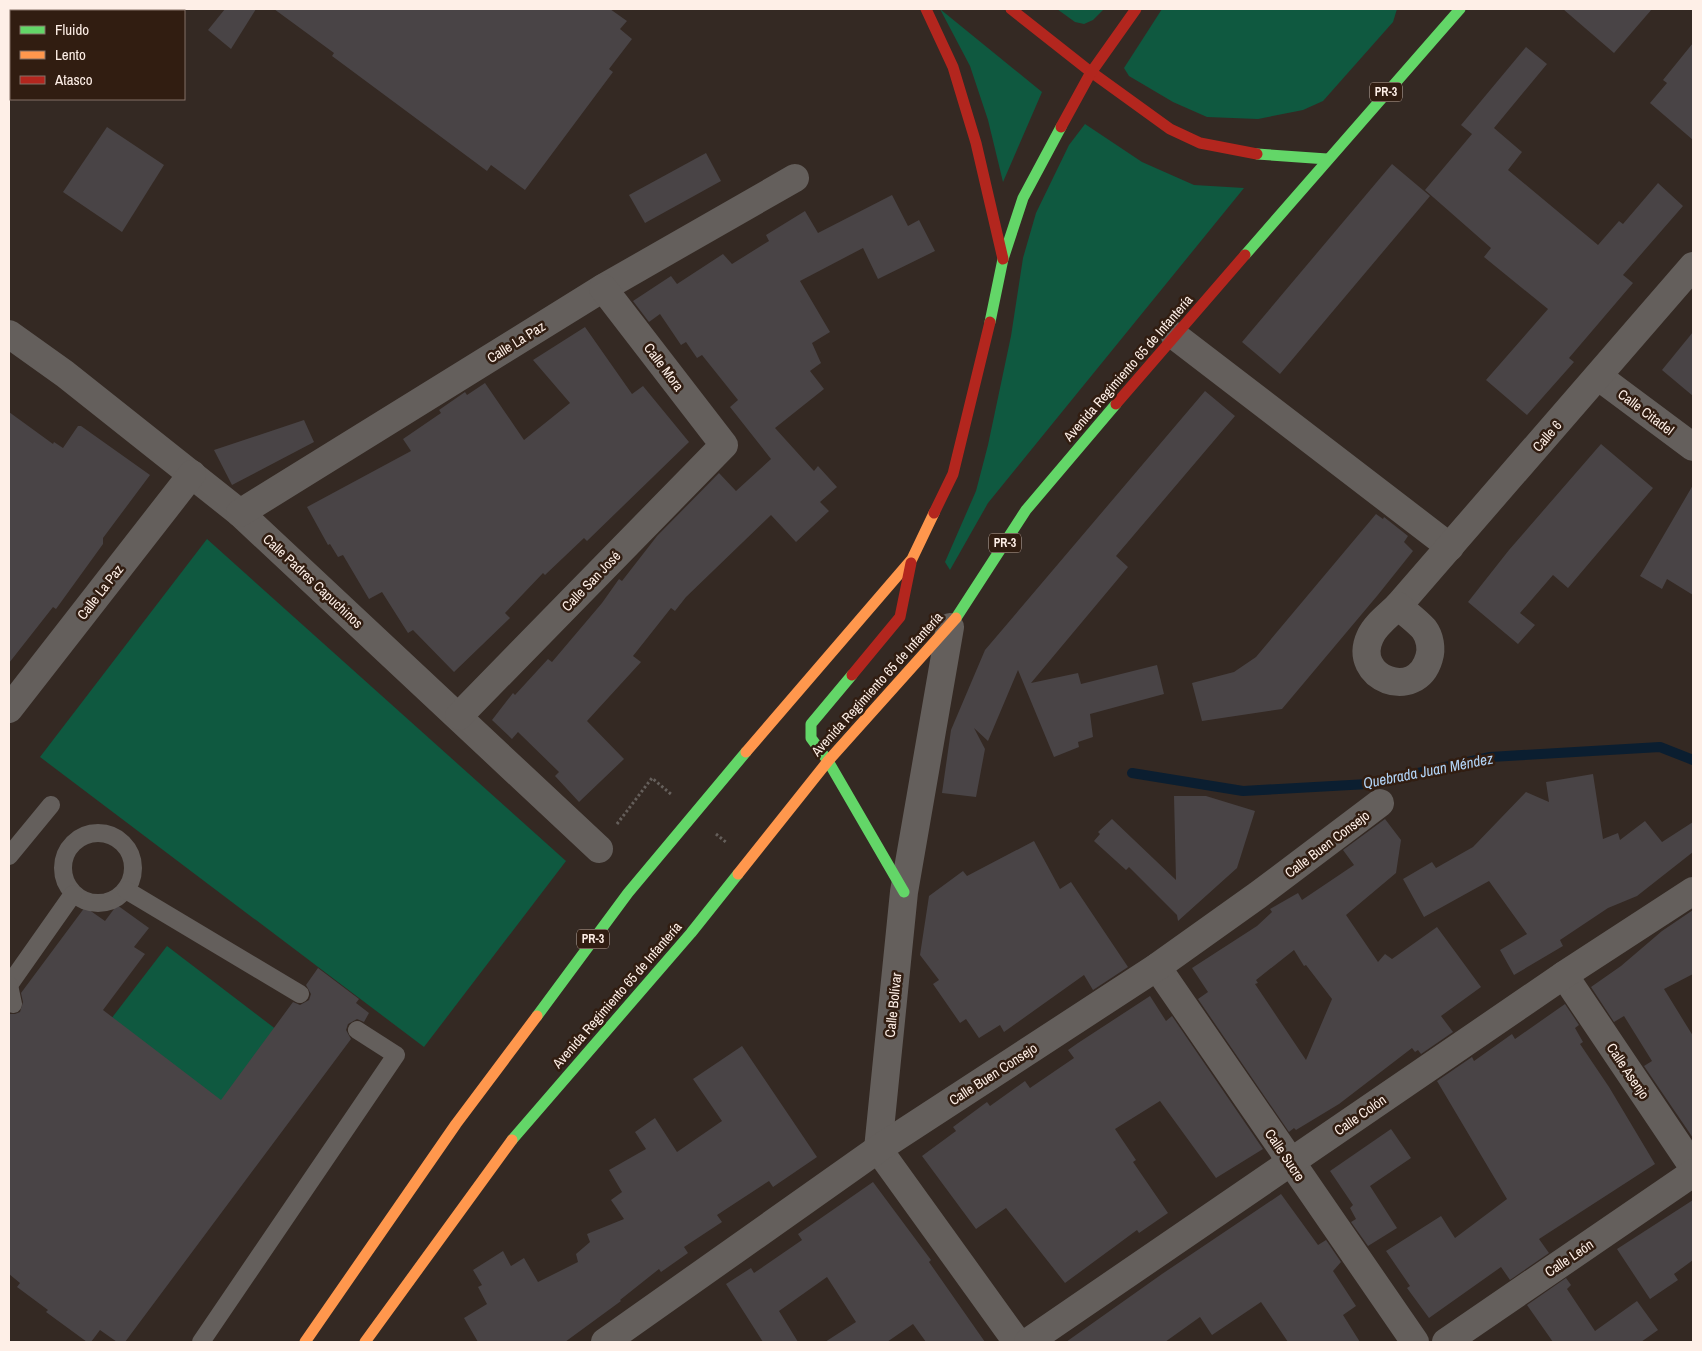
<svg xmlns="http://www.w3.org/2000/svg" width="1702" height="1351" viewBox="0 0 1702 1351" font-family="'Archivo Narrow',sans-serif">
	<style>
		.green { fill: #0f5940 }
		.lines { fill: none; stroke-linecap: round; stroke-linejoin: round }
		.stream { stroke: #0b1e30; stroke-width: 10 }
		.building { fill: #494446; fill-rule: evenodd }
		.path { stroke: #655f5b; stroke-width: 3; stroke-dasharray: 2.5 2.5; stroke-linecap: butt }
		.lane { stroke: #645f5c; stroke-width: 18 }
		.street { stroke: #645f5c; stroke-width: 28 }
		.fast { stroke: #63d668; stroke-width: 11 }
		.slow { stroke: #ff974d; stroke-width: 11 }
		.jam { stroke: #b3261e; stroke-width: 11 }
		.labels { text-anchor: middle; stroke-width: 5; stroke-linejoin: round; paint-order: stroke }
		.shield { fill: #311d11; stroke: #c0b0a7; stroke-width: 1 }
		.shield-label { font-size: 12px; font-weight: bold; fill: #feefe7 }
		.street-label { font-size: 14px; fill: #feefe7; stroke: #311d11 }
		.water-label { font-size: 15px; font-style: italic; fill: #b2d4f7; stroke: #311d11 }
	</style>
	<rect width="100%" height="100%" fill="#342923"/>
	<g class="green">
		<path d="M940,9L1042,92L1003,182L988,120L970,66Z"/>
		<path d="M1057,9H1104L1093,20L1084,24L1075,22Z"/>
		<path d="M1162,9H1397L1393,22L1323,101L1303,110L1258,119L1207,117L1173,102L1129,76L1124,68Z"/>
		<path d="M1085,124L1142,162L1194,185L1244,188L988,503L950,570L945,562L976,491L988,445L1011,336L1023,258L1036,213L1069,145Z"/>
		<path d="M207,539L566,861L424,1047L40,757Z"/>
		<path d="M167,946L294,1043L237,1116L111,1019Z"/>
	</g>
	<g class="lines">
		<path class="stream" d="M1132,773L1243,791L1368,784L1490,757L1660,747L1693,760"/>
	</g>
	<g class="building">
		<path d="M225,9H256L231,49L208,30Z"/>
		<path d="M274,9H610L627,21L620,29L632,39L609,69L613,72L525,190L491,165L487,171L332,56L334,53Z"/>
		<path d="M1563,9H1652L1614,53Z"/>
		<path d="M1693,43V140L1650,103L1667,83L1663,80Z"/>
		<path d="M1526,47L1547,64L1494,128L1522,152L1508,170L1598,245L1619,221L1623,224L1658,183L1683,206L1623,275L1633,283L1569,358L1574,362L1527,415L1486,380L1548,309L1484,257L1491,248L1425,190L1472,134L1461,125Z"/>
		<path d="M107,127L164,165L122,232L63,192Z"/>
		<path d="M706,153L721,181L645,223L629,195Z"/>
		<path d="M1392,164L1430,196L1280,374L1242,342Z"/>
		<path d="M892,195L908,226L919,220L935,251L878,279L863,248L800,281L830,332L812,343L821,363L810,371L824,389L775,428L814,471L818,466L837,487L820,502L829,511L796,542L771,515L686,597L675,611L671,608L633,656L641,662L587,721L624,759L579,802L555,776L559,772L518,732L512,739L492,720L513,693L515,695L548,659L552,662L602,603L619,579L622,581L657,536L719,473L736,491L771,459L730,407L738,400L702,355L697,358L686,342L681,345L660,314L649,322L633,301L671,276L677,284L723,254L732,264L769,241L766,235L805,211L818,233Z"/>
		<path d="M585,327L632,394L643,386L689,442L587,541L584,538L545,575L543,573L505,613L510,618L454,672L413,630L408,633L382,592L369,599L343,555L338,557L330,544L328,545L307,507L411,451L403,439L441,413L439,410L465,392L467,395L485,383L524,440L570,403L533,360Z"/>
		<path d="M1693,332V396L1662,370Z"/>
		<path d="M1205,391L1235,416L1116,556L1128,567L1031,683L1078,673L1081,684L1157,665L1164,694L1090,714L1093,737L1078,742L1079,747L1054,757L1018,670L988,741L974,728L985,749L976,797L942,793L951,730L985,650Z"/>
		<path d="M9,412L53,444L54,442L63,448L78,426H81L150,475L103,538V544L56,609L53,607L9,663Z"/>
		<path d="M304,420L314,442L232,485L214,450Z"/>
		<path d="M1601,444L1653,488L1568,588L1553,575L1520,613L1535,625L1518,644L1468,602L1509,550Z"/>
		<path d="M1693,485V595L1667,579L1662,589L1640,576Z"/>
		<path d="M1376,514L1383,519L1384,517L1408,536L1404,542L1413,551L1377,596L1282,709L1202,721L1192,683L1234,672L1256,657Z"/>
		<path d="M1593,774L1603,839L1618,833L1620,840L1645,821L1662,842L1693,822V852L1637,896L1608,908L1560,940L1563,946L1514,975L1500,950L1527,934L1489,881L1424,917L1403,879L1432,862L1436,868L1473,847L1526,792L1549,802L1546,782Z"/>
		<path d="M1174,796H1206L1255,811L1237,868L1178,921L1177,915L1129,867L1126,870L1094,841L1100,834L1098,832L1112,819L1176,880Z"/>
		<path d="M1385,819L1401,840L1396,873L1346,915L1378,962L1385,954L1392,959L1437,927L1481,987L1441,1016L1453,1032L1421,1054L1418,1050L1415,1052L1412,1048L1339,1104L1296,1130L1294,1128L1289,1132L1198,999L1208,992L1192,968L1257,926L1272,912L1270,909L1298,893L1302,900L1354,865L1343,850ZM1294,950L1304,966L1306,965L1332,999L1306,1060L1255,984L1258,983L1256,980Z"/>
		<path d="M1034,841L1060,889L1071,882L1128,967L1093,990L1084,975L1004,1032L1000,1025L979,1038L966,1019L960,1023L933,984L939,980L920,955L929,896L963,871L967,876Z"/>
		<path d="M117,905L149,928L134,947L145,954L103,1010L221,1100L293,1002L300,1005L309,1000L311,994L306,985L318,968L359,999L356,1003L369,1013L364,1022L357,1019L348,1024L346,1030L351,1039L125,1342H117L100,1330L91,1342H87L46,1312L48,1310L17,1287L20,1283L9,1274V1014H15L20,1012L23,1002L21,993L85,907L105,921Z"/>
		<path d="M1693,910V974L1664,989L1693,1036V1138L1644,1066L1652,1061L1624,1016L1614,1022L1591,987L1621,966L1662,931Z"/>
		<path d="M1150,996L1166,1021L1172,1016L1263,1149L1216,1178L1160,1101L1115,1129L1136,1160L1133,1162L1168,1213L1139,1233L1137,1230L1065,1283L1006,1208L976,1229L922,1156L956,1131L953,1127L987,1102L990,1106L1025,1081L1030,1088L1074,1058L1068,1050L1078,1043Z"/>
		<path d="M1565,1004L1579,1025L1575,1028L1583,1042L1580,1044L1609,1087L1655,1164L1539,1239L1549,1253L1510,1280L1501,1267L1429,1318L1407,1288L1410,1286L1386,1251L1441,1216L1455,1238L1507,1199L1437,1081L1472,1057L1474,1061L1512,1034L1515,1039Z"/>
		<path d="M742,1046L817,1157L773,1187L769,1181L717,1215L722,1222L684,1247L688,1253L661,1272L659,1269L620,1300L621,1301L565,1342H478L464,1318L487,1304L478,1287L482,1285L473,1270L503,1251L511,1266L524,1258L538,1282L578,1262L576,1254L590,1242L587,1234L624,1219L611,1200L622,1192L609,1170L646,1149L635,1132L655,1118L677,1152L722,1121L693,1079Z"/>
		<path d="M1391,1129L1411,1158L1370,1186L1397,1228L1368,1246L1351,1222L1356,1219L1350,1208L1353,1205L1330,1171Z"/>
		<path d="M873,1182L931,1260L929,1262L985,1342H926L913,1324L887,1342H825L856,1322L827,1277L779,1311L798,1342H763L726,1284L751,1268L754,1273L802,1240L798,1234Z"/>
		<path d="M1281,1194L1318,1245L1326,1240L1341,1262L1333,1271L1356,1306L1343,1315L1360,1342H1288L1261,1302L1212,1335L1200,1317L1165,1342H1066L1162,1274Z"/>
		<path d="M1693,1200V1260L1674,1274L1678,1280L1650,1299L1617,1249Z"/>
		<path d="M1566,1278L1571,1285L1567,1289L1595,1331L1637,1301L1658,1330L1641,1342H1553L1527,1305Z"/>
	</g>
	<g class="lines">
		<g class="path">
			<path d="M617,824L652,778L672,795"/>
			<path d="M716,834L727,843"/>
		</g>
		<g class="lane">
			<circle cx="98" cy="868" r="35"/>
			<path d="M9,856L51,805"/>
			<path d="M126,890L300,994"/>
			<path d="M9,985L73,894"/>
			<path d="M9,985L13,1004"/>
			<path d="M201,1342L396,1055L357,1030"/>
		</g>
		<g class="street">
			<path d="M9,334L65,374L240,513L599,849"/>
			<path d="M1175,336L1450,547"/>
			<path d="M1599,377L1693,447"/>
			<path d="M240,513L603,288L795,178"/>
			<path d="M1398,606L1693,266"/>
			<path d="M1398,606C1406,613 1417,621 1424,629C1430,637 1432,649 1429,658C1416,703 1351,678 1370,637C1375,625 1389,615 1398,606Z"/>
			<path d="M950,627L904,892L878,1149L1017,1342"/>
			<path d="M9,709L192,474"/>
			<path d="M459,716L724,445L603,288"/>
			<path d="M1157,967L1415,1342"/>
			<path d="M1564,975L1693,1167"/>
			<path d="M605,1342L878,1149L1157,967L1258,895L1380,803"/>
			<path d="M1028,1342L1564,975L1693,891"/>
			<path d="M1446,1342L1693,1173"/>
		</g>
		<g class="fast">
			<path d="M1257,154L1327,159"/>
			<path d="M1245,255L1460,9"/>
			<path d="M990,322L1003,259L1023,198L1061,127"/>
			<path d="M956,618L1026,510L1116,404"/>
			<path d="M852,675L811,724V738L828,761L904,892"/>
			<path d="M537,1016L628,893L746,752"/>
			<path d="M512,1140L691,933L738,874"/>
		</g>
		<g class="slow">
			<path d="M746,752L912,559L934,513"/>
			<path d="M738,874L828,761L956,618"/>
			<path d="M305,1342L456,1124L537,1016"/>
			<path d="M365,1342L512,1140"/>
		</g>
		<g class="jam">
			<path d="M926,9L953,67L976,143L1003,259"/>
			<path d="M1011,9L1087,69L1170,129L1200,143L1257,154"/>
			<path d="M1061,127L1090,74L1136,9"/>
			<path d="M1116,404L1245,255"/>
			<path d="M934,513L953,474L990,322"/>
			<path d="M852,675L900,617L911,563"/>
		</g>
	</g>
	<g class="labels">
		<g class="shield">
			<rect x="1370" y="82.5" width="32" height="19" rx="4"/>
			<rect x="989" y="533.5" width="32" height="19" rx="4"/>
			<rect x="577" y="929.5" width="32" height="19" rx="4"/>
		</g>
		<g class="shield-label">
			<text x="1386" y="96">PR-3</text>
			<text x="1005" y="547">PR-3</text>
			<text x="593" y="943">PR-3</text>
		</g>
		<g class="street-label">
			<text transform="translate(516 342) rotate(-32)" y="5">Calle La Paz</text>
			<text transform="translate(664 367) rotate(53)" y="5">Calle Mora</text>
			<text transform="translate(1128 368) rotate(-49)" y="5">Avenida Regimiento 65 de Infantería</text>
			<text transform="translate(1646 412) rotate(37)" y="5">Calle Citadel</text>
			<text transform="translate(1547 436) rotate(-49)" y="5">Calle 6</text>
			<text transform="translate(313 581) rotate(43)" y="5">Calle Padres Capuchinos</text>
			<text transform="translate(591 581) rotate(-46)" y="5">Calle San José</text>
			<text transform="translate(100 592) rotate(-52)" y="5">Calle La Paz</text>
			<text transform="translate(877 684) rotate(-48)" y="5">Avenida Regimiento 65 de Infantería</text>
			<text transform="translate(1327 844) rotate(-37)" y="5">Calle Buen Consejo</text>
			<text transform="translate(617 995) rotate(-49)" y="5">Avenida Regimiento 65 de Infantería</text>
			<text transform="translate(893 1005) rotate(-84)" y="5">Calle Bolívar</text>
			<text transform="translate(1628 1071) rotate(56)" y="5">Calle Asenjo</text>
			<text transform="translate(993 1074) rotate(-33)" y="5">Calle Buen Consejo</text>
			<text transform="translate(1360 1115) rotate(-35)" y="5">Calle Colón</text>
			<text transform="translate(1285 1155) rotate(56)" y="5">Calle Sucre</text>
			<text transform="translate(1569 1258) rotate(-34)" y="5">Calle León</text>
		</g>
		<g class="water-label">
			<text transform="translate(1428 771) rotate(-11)" y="5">Quebrada Juan Méndez</text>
		</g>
	</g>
	<rect width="1702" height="1351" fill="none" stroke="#feefe7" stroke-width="20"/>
	<rect x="10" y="10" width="175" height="90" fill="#311d11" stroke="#837167"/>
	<rect x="20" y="26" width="25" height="8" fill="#63d668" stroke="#837167"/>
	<text x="55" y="35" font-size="15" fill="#feefe7">Fluido</text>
	<rect x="20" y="51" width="25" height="8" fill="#ff974d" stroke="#837167"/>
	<text x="55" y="60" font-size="15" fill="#feefe7">Lento</text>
	<rect x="20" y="76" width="25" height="8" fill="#b3261e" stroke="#837167"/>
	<text x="55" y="85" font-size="15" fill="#feefe7">Atasco</text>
</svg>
